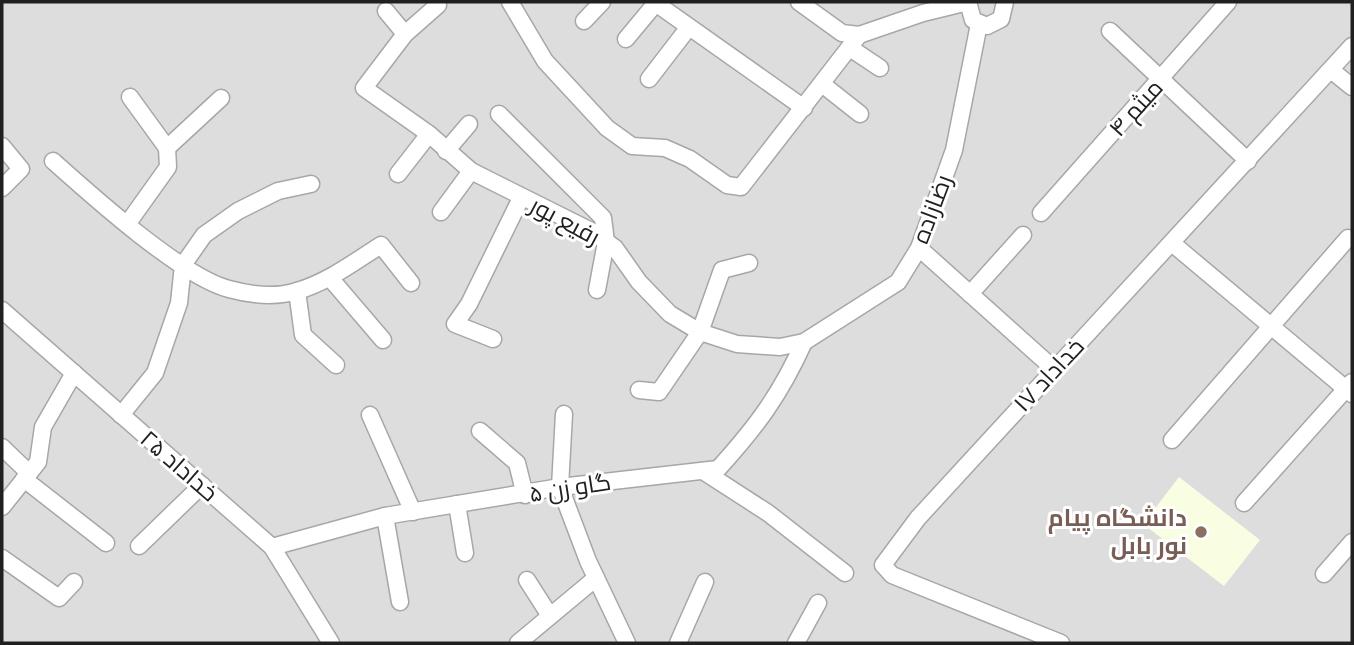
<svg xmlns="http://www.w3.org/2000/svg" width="1354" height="645" viewBox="0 0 1354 645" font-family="'Archivo Narrow',Cairo,sans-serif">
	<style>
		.residential { fill: #dedddd }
		.education { fill: #f9fee2 }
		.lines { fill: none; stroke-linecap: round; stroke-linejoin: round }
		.minor-casing { stroke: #a7a7a7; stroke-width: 19 }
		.minor { stroke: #fff; stroke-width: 16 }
		.education-dot { fill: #8d6e63; stroke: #fff; stroke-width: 2.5 }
		.labels { text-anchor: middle; stroke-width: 6; stroke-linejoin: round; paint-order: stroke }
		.street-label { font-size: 24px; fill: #202020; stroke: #fff }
		.education-label { font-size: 24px; font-weight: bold; fill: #785e54; stroke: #fff; text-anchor: end }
	</style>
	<rect width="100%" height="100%" fill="#f0efe7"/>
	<rect class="residential" x="2" y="2" width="1350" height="641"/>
	<path class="education" d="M1179,477L1260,540L1224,586L1143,524Z"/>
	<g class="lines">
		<g class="minor-casing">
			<g id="minor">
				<path d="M436,2L438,5L405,34L364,88L429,134L471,171L593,232L615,248L639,282L670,314L700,332L737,344L780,347L804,342L898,282L919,248L954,150L979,24"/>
				<path d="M510,2L545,61L607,128L632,146L665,148L690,159L727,185L741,187L859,35"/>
				<path d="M654,2L804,108"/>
				<path d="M799,2L842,33L859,35L923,13L968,2"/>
				<path d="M968,2L973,20L987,26L1001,19L1005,2"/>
				<path d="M386,11L405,34"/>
				<path d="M584,21L602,2"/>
				<path d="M1110,31L1248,161"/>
				<path d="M626,39L656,3"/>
				<path d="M850,48L880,68"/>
				<path d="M1331,70L1352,87"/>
				<path d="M649,79L689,27"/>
				<path d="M822,84L860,114"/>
				<path d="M499,114L603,218L606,242L597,290"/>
				<path d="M2,146L21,169L2,188"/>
				<path d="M167,148L221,98"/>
				<path d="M446,151L469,124"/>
				<path d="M53,161C91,195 182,277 229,289C251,295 275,298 297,291C328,282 354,262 381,245L411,283"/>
				<path d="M398,174L429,134"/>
				<path d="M441,212L471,171"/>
				<path d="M1041,213L1228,2"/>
				<path d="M128,223L168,167L167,148L130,97"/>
				<path d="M1173,244L1352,394"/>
				<path d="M919,248L1054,369"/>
				<path d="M330,278L383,340"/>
				<path d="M297,291L303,335L336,365"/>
				<path d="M970,294L1023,235"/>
				<path d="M2,310L272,547L331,643"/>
				<path d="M493,339L455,324L469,304L521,198"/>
				<path d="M639,390L659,392L700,332L722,270L749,263"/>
				<path d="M564,414L560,487L588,561L627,643"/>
				<path d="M121,415L155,373L179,303L183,265L204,235L238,211L278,191L311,184"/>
				<path d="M370,415L413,512"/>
				<path d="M480,431L517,463L525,495"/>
				<path d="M1172,440L1348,238"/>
				<path d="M2,447L29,473"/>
				<path d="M703,471L768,513L845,573"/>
				<path d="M24,479L106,543"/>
				<path d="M1244,503L1352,382"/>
				<path d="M457,504L465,553"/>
				<path d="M2,507L38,462L43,427L74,373"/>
				<path d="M385,516L400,602"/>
				<path d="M139,546L202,485"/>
				<path d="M272,547L385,516L560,487L718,469C757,426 780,395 804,342"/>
				<path d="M2,558L59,598L74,582"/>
				<path d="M1324,574L1352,542"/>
				<path d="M527,580L550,616"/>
				<path d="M518,643L596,578"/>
				<path d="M678,643L705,582"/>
				<path d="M796,643L818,603"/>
				<path d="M1061,643L892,575L883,565L918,518L1352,46"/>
			</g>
		</g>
		<use href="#minor" class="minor"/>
	</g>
	<circle class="education-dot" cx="1201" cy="532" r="7"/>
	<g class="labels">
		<g class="street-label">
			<text transform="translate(1136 108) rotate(-48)" y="8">میثم ۴</text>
			<text transform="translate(932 209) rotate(-69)" y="8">رضازاده</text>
			<text transform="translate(565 221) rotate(28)" y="8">رفیع پور</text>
			<text transform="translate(1049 375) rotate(-47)" y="8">خداداد ۱۷</text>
			<text transform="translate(179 466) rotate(41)" y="8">خداداد ۲۵</text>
			<text transform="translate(570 488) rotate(-9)" y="8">گاو زن ۵</text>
		</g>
		<g class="education-label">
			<text x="1187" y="526">دانشگاه پیام<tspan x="1187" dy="28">نور بابل</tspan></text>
		</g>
	</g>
	<rect width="1354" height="645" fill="none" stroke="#202020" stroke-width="7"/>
</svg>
